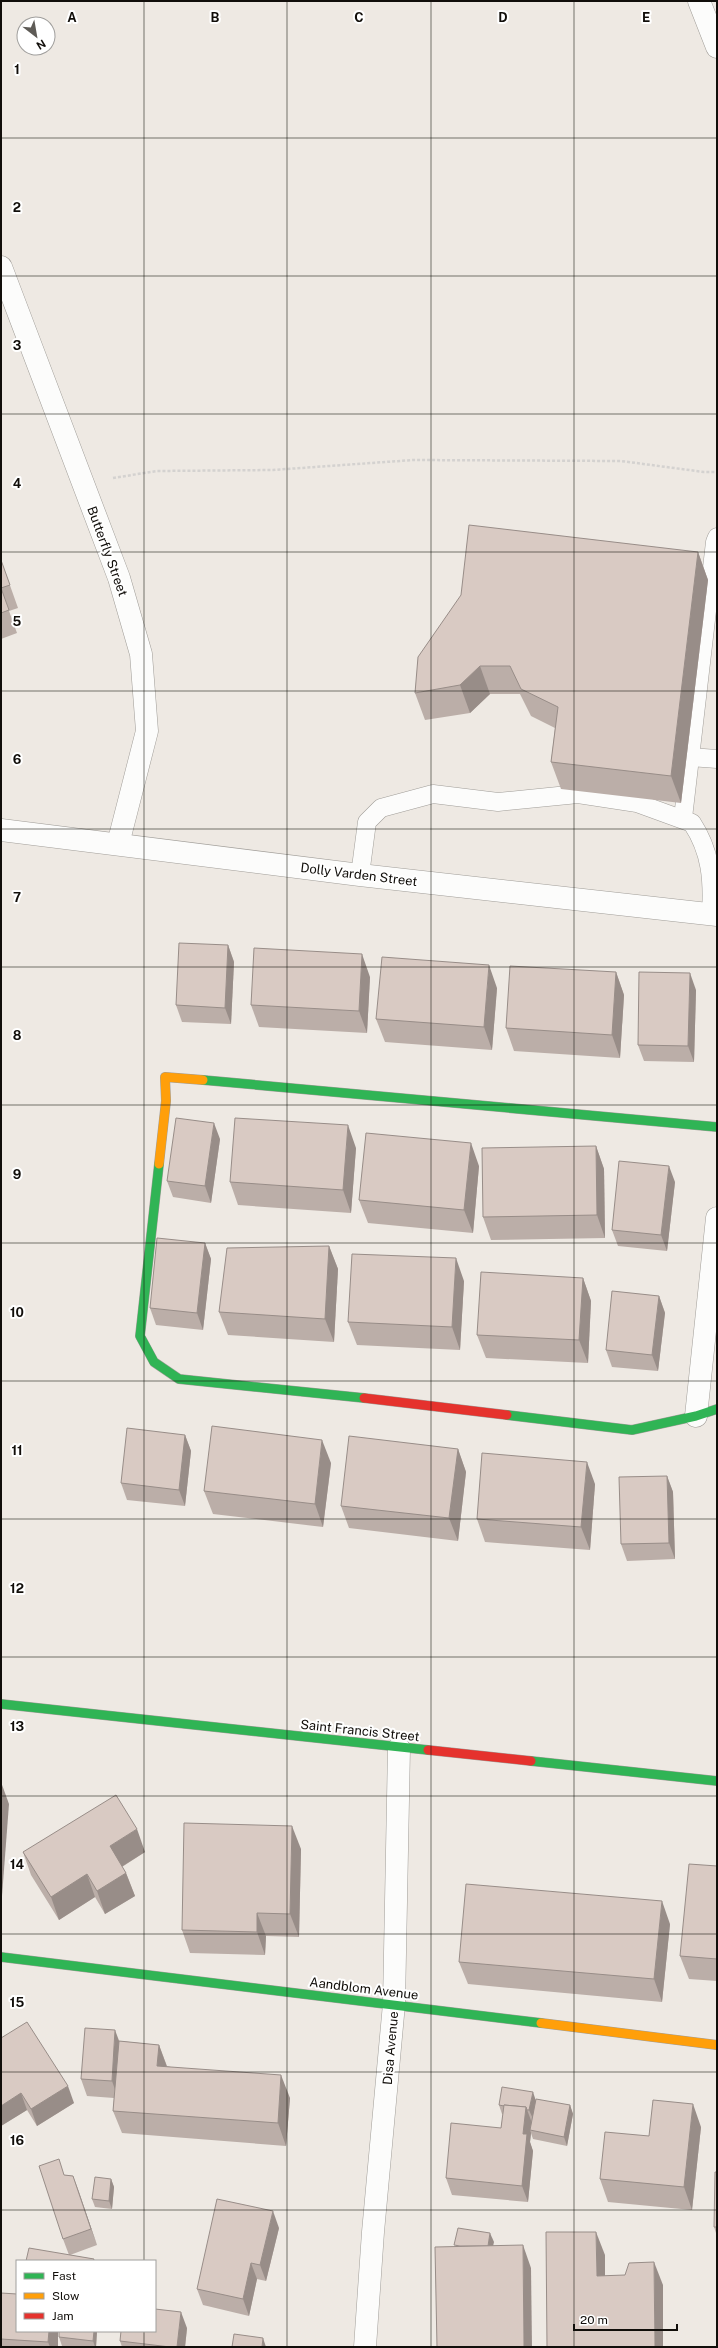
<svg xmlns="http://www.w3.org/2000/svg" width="718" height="2348" viewBox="0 0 718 2348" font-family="'Public Sans',sans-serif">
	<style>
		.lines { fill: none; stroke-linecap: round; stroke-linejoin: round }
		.lane-casing { stroke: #a09d98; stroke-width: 19 }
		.street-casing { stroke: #a09d98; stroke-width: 23 }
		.fast-casing { stroke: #a09d98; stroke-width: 10 }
		.slow-casing { stroke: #a09d98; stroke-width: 10 }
		.jam-casing { stroke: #a09d98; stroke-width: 10 }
		.path { stroke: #d4d2d0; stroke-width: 2.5; stroke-dasharray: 3 2; stroke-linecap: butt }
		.lane { stroke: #fcfcfb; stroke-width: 18 }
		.street { stroke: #fcfcfb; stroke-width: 22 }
		.fast { stroke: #30b455; stroke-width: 9 }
		.slow { stroke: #ff9f0a; stroke-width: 9 }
		.jam { stroke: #e5322d; stroke-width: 9 }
		.wall { fill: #bbaea8 }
		.shaded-wall { fill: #988d88 }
		.building { fill: #d9cac3; stroke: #988d88 }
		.grid { fill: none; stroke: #110e0a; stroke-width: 1; stroke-opacity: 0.55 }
		.labels { text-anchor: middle; stroke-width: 4; stroke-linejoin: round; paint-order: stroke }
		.street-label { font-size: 13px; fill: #110e0a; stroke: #fff }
		.grid-label { font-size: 13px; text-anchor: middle; font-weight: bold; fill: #110e0a; stroke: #fff; stroke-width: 4; stroke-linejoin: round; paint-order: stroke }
	</style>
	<rect width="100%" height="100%" fill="#eee9e3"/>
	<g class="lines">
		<g class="lane-casing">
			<g id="lane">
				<path d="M690,757L717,759"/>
				<path d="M683,818L715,542L717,537"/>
				<path d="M360,875L367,822L381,808L433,794L498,802L578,794L637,803L692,823C711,852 713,880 711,914"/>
			</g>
		</g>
		<g class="street-casing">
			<g id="street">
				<path d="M699,1L717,47"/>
				<path d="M1,267L119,578L141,654L147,731L118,844"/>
				<path d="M1,830L360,875L717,915"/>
				<path d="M696,1416L717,1218"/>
				<path d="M365,2347L373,2232L394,2004L399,1748"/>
			</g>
		</g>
		<g class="fast-casing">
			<g id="fast">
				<path d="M203,1080L717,1127"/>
				<path d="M159,1164L140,1336L154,1362L179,1379L364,1398"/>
				<path d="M507,1415L632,1430L696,1416L717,1409"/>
				<path d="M1,1704L428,1750"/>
				<path d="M531,1761L717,1781"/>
				<path d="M1,1957L541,2023"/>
			</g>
		</g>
		<g class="slow-casing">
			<g id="slow">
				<path d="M159,1164L166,1101L165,1077L203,1080"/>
				<path d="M541,2023L717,2045"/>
			</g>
		</g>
		<g class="jam-casing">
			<g id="jam">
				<path d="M364,1398L507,1415"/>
				<path d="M428,1750L531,1761"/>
			</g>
		</g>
		<path class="path" d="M113,478L157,471L273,470L413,460L621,461L704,472H717"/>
		<use href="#lane" class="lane"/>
		<use href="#street" class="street"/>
		<use href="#fast" class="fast"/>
		<use href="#slow" class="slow"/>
		<use href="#jam" class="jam"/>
	</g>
	<g class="wall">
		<path d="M698,552L708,580L681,803L561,789L551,762L555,728L531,716L520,694H490L470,713L425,720L415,693Z"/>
		<path d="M1,560L18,608L9,611L17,633L1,639Z"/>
		<path d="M228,945L234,962L231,1024L182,1022L176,1005Z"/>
		<path d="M616,972L624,995L620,1058L514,1051L506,1028Z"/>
		<path d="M370,977L367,1033L259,1027L251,1005Z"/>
		<path d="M497,988L492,1050L385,1042L376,1019Z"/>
		<path d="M696,990L694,1062L644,1061L638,1045Z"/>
		<path d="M220,1139L211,1203L173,1197L167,1181Z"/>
		<path d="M596,1146L604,1169L605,1238L491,1240L483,1217Z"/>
		<path d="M356,1148L351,1213L238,1205L230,1182Z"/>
		<path d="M479,1166L473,1233L368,1223L359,1200Z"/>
		<path d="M675,1182L667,1251L618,1246L612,1230Z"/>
		<path d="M205,1243L211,1259L203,1330L156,1325L150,1308Z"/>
		<path d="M329,1246L338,1269L334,1342L228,1335L219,1312Z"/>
		<path d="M583,1278L591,1301L588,1363L486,1358L477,1335Z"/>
		<path d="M464,1281L460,1350L357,1345L348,1322Z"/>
		<path d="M659,1296L665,1313L658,1371L612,1367L606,1350Z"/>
		<path d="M185,1435L191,1451L185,1506L127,1500L121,1483Z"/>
		<path d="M458,1449L466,1472L458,1541L349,1528L341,1506Z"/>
		<path d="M331,1463L323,1527L213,1514L204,1491Z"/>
		<path d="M667,1476L673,1492L675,1559L627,1561L621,1544Z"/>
		<path d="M595,1484L590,1550L485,1542L477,1519Z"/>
		<path d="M301,1849L299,1937L266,1936L265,1955L190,1953L182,1930Z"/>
		<path d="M23,1852H145L122,1867L126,1873L135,1896L105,1914L95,1897L59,1920L31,1875Z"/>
		<path d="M717,1866V1981L689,1979L680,1956Z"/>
		<path d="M670,1924L662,2002L468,1984L459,1962Z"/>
		<path d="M1,2038L74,2103L37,2126L27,2110L1,2126Z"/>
		<path d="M120,2041L159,2045L167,2066L290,2098L286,2146L122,2133L113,2111L114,2098L87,2096L81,2079Z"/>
		<path d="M536,2101L570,2105L573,2114L567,2146L533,2139L531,2133L530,2142L533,2151L528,2202L452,2195L446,2178L501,2128L503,2114H502L499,2105Z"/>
		<path d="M701,2127L692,2210L608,2202L600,2179L649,2136Z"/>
		<path d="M717,2172V2236L714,2227Z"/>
		<path d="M65,2175L73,2176L97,2245L70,2255L94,2259L95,2261H26L69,2255L63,2239Z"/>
		<path d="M111,2179L114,2187L112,2209L95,2207L92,2199Z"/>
		<path d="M279,2228L266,2281L257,2279L249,2316L203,2305L197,2289Z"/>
		<path d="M1,2293L58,2331V2347H1Z"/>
		<path d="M187,2328L185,2347H122L120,2341Z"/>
		<path d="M59,2331H97L96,2347H70L62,2346L59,2337Z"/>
	</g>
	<g class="shaded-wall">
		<path d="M698,552L708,580L681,803L671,776Z"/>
		<path d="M480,666L490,694L470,713L460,685Z"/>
		<path d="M228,945L234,962L231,1024L225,1008Z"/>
		<path d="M362,954L370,977L367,1033L359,1011Z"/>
		<path d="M489,965L497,988L492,1050L484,1027Z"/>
		<path d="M616,972L624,995L620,1058L612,1035Z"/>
		<path d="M690,973L696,990L694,1062L688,1046Z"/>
		<path d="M214,1123L220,1139L211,1203L205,1186Z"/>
		<path d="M348,1125L356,1148L351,1213L343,1190Z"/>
		<path d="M471,1143L479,1166L473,1233L464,1210Z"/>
		<path d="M596,1146L604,1169L605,1238L597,1215Z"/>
		<path d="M669,1166L675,1182L667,1251L661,1235Z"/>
		<path d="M205,1243L211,1259L203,1330L197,1313Z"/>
		<path d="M329,1246L338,1269L334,1342L325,1319Z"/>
		<path d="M456,1258L464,1281L460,1350L452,1327Z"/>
		<path d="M583,1278L591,1301L588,1363L579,1340Z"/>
		<path d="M659,1296L665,1313L658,1371L652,1355Z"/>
		<path d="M185,1435L191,1451L185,1506L179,1490Z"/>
		<path d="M322,1440L331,1463L323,1527L315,1504Z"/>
		<path d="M458,1449L466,1472L458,1541L449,1518Z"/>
		<path d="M587,1462L595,1484L590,1550L581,1527Z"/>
		<path d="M667,1476L673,1492L675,1559L669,1543Z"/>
		<path d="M1,1782L9,1804L1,1909Z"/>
		<path d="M292,1826L301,1849L299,1937L290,1914Z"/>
		<path d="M137,1829L145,1852L118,1869L110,1846Z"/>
		<path d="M126,1873L135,1896L105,1914L97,1891Z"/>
		<path d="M87,1874L95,1897L59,1920L51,1897Z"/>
		<path d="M662,1901L670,1924L662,2002L654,1979Z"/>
		<path d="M257,1913L266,1936L265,1955L257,1932Z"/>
		<path d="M115,2030L121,2046L118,2098L112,2081Z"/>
		<path d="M159,2045L167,2067L157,2066Z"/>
		<path d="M281,2075L290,2098L286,2146L278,2123Z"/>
		<path d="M68,2086L74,2103L37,2126L31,2109Z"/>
		<path d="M533,2092L536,2101L533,2119L529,2110Z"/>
		<path d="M21,2093L27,2110L1,2126V2106Z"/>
		<path d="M693,2104L701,2127L692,2210L684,2187Z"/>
		<path d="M570,2105L573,2114L567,2146L564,2137Z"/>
		<path d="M526,2107L532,2123L530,2130L531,2133L530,2142L533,2151L528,2202L522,2186L523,2134Z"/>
		<path d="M73,2176L79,2192L97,2245L91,2229Z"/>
		<path d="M111,2179L114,2187L112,2209L109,2201Z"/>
		<path d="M273,2211L279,2228L266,2281L260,2265Z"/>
		<path d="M596,2232L605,2255V2299L597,2276Z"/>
		<path d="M490,2233L494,2242L490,2260L487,2251Z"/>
		<path d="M523,2245L531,2268L532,2347H524Z"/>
		<path d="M654,2262L663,2285V2347H655Z"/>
		<path d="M251,2263L257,2279L249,2316L243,2299Z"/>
		<path d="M181,2312L187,2328L185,2347H177Z"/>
		<path d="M49,2331H58V2347H50L48,2342Z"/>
		<path d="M94,2331H97L96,2347H95L93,2341Z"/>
		<path d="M263,2338L266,2347H262Z"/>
	</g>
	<g class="building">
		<path d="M469,525L698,552L671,776L551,762L558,707L521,689L510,666H480L460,685L415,693L418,657L461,595Z"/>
		<path d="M1,560L10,585L1,588Z"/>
		<path d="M1,588L9,610L1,613Z"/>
		<path d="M179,943L228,945L225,1008L176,1005Z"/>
		<path d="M254,948L362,954L359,1011L251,1005Z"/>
		<path d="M382,957L489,965L484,1027L376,1019Z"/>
		<path d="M510,966L616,972L612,1035L506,1028Z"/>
		<path d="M639,972L690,973L688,1046L638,1045Z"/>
		<path d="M176,1118L214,1123L205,1186L167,1181Z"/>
		<path d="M235,1118L348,1125L343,1190L230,1182Z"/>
		<path d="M366,1133L471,1143L464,1210L359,1200Z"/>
		<path d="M596,1146L597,1215L483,1217L482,1148Z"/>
		<path d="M619,1161L669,1166L661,1235L612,1230Z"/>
		<path d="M157,1238L205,1243L197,1313L150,1308Z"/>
		<path d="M329,1246L325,1319L219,1312L227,1248Z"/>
		<path d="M352,1254L456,1258L452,1327L348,1322Z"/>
		<path d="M481,1272L583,1278L579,1340L477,1335Z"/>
		<path d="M612,1291L659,1296L652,1355L606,1350Z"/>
		<path d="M212,1426L322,1440L315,1504L204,1491Z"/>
		<path d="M127,1428L185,1435L179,1490L121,1483Z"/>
		<path d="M349,1436L458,1449L449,1518L341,1506Z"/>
		<path d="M482,1453L587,1462L581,1527L477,1519Z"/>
		<path d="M667,1476L669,1543L621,1544L619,1477Z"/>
		<path d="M116,1795L137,1829L110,1846L126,1873L97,1891L87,1874L51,1897L23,1852Z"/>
		<path d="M184,1823L292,1826L290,1914L257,1913V1932L182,1930Z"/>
		<path d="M689,1864L717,1866V1959L680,1956Z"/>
		<path d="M466,1884L662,1901L654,1979L459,1962Z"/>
		<path d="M27,2022L68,2086L31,2109L21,2093L1,2106V2038Z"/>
		<path d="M85,2028L115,2030L112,2081L81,2079Z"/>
		<path d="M119,2041L159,2045L157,2066L281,2075L278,2123L113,2111Z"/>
		<path d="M502,2087L533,2092L529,2110H527L526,2107L504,2105V2106L499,2105Z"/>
		<path d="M536,2099L570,2105L564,2137L530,2130Z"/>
		<path d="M653,2100L693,2104L684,2187L600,2179L605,2132L649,2136Z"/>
		<path d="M504,2105L526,2107L523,2134H527L522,2186L446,2178L451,2123L501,2128Z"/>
		<path d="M59,2159L64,2175L73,2176L91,2229L63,2239L39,2166Z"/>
		<path d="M715,2172H717V2227H714Z"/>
		<path d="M95,2177L111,2179L109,2201L92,2199Z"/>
		<path d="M217,2199L273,2211L260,2265L251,2263L243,2299L197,2289Z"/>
		<path d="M458,2228L490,2233L488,2246H460L454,2245Z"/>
		<path d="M546,2232H596L597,2276L625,2275L629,2263L654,2262L655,2347H547Z"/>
		<path d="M523,2245L524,2347H437L435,2247Z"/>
		<path d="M29,2248L94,2259L93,2261H26Z"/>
		<path d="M1,2293L17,2294V2331H49L48,2342L1,2339Z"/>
		<path d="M155,2309L181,2312L177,2347H170L120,2341L121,2331H155Z"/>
		<path d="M59,2331H94L93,2341L59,2337Z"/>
		<path d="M234,2334L263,2338L262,2347H232Z"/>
	</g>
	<path class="grid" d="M144,1V2261M287,1V2347M431,1V2347M574,1V2347M1,138H717M1,276H717M1,414H717M1,552H717M1,691H717M1,829H717M1,967H717M1,1105H717M1,1243H717M1,1381H717M1,1519H717M1,1657H717M1,1796H717M1,1934H717M1,2072H717M1,2210H717M144,2331V2347"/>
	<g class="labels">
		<g class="street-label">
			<text transform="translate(108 551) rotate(70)" y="5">Butterfly Street</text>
			<text transform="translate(359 874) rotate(7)" y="5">Dolly Varden Street</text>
			<text transform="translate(360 1730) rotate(6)" y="5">Saint Francis Street</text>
			<text transform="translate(364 1988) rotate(7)" y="5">Aandblom Avenue</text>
			<text transform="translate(390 2048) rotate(-85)" y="5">Disa Avenue</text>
		</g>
	</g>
	<g class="grid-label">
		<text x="72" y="22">A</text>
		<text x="215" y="22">B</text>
		<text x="359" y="22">C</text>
		<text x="503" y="22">D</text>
		<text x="646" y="22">E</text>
		<text x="17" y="74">1</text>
		<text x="17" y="212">2</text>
		<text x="17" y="350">3</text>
		<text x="17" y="488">4</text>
		<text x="17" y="626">5</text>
		<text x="17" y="764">6</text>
		<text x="17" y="902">7</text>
		<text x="17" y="1040">8</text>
		<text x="17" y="1179">9</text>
		<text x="17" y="1317">10</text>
		<text x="17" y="1455">11</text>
		<text x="17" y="1593">12</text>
		<text x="17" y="1731">13</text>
		<text x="17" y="1869">14</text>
		<text x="17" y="2007">15</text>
		<text x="17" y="2145">16</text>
	</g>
	<rect width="718" height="2348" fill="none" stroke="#110e0a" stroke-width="4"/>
	<rect x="16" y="2260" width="140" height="72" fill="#ffffff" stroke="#a09f9d"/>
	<rect x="24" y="2273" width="20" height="6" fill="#30b455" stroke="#a09f9d"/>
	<text x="52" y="2280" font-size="12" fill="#110e0a">Fast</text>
	<rect x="24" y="2293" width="20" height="6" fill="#ff9f0a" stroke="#a09f9d"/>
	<text x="52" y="2300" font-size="12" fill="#110e0a">Slow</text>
	<rect x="24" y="2313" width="20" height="6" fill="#e5322d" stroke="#a09f9d"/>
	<text x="52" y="2320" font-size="12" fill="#110e0a">Jam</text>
	<g transform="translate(36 36) rotate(149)"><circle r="19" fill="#ffffff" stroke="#a09f9d"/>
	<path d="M0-3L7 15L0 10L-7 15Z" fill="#5e5b56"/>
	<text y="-6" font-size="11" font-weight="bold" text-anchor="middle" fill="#110e0a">N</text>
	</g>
	<path d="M574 2324v6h103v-6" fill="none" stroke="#110e0a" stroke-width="2"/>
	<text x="580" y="2324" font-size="12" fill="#110e0a" stroke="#ffffff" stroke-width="3" paint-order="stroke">20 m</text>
</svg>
